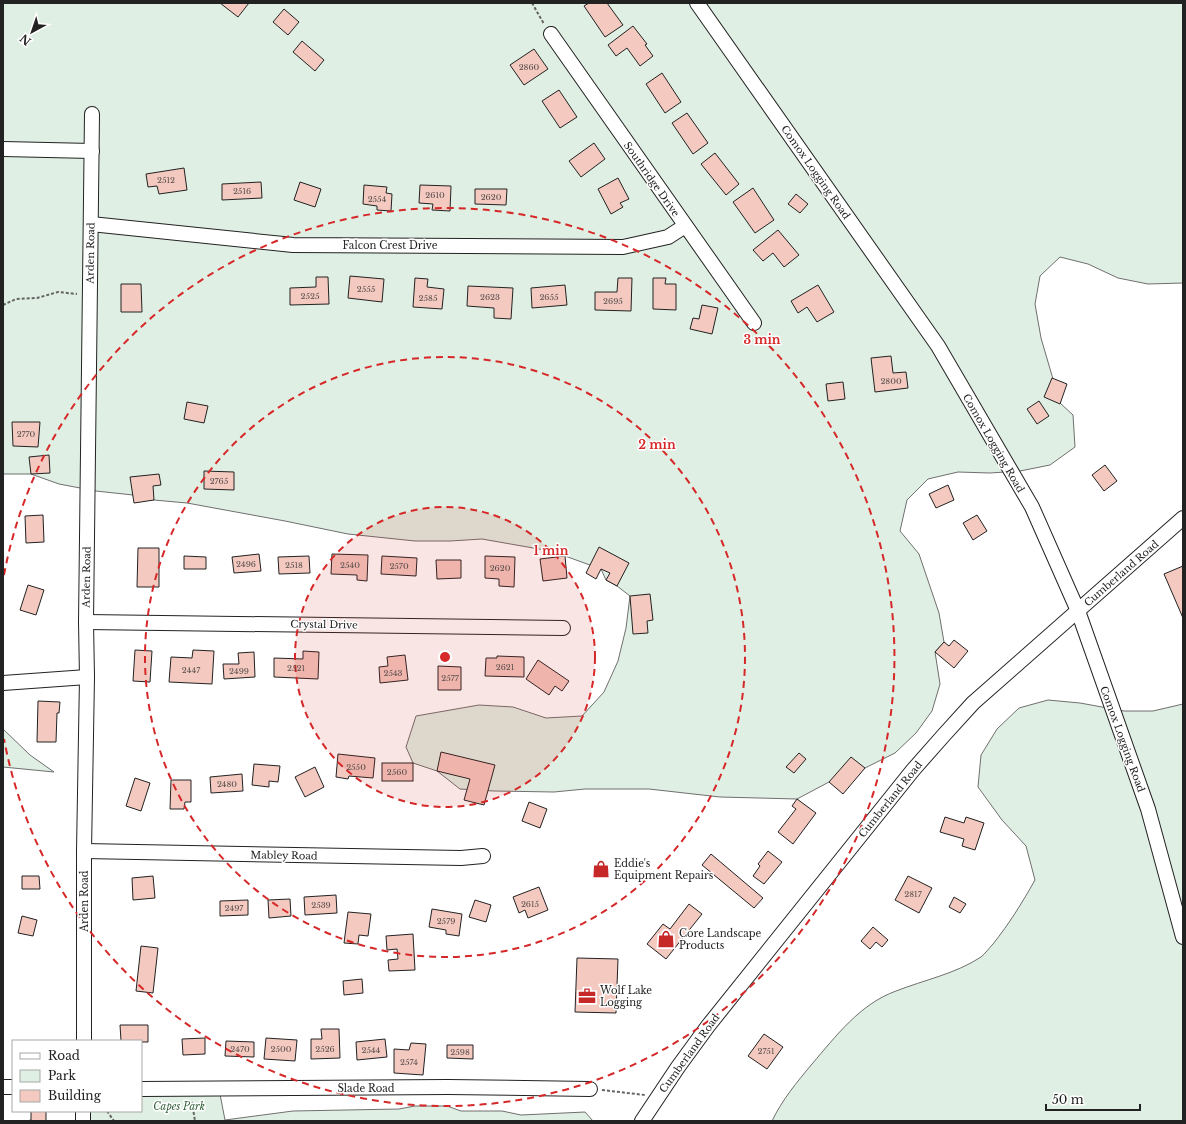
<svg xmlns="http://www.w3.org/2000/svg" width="1186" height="1124" viewBox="0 0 1186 1124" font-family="'Libre Baskerville',serif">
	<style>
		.green { fill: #e0efe3; stroke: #6f6f6f }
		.building { fill: #f3c9c0; stroke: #222 }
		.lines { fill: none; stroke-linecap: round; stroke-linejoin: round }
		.minor-casing { stroke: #222; stroke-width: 16 }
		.path { stroke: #646464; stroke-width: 2; stroke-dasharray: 3 2; stroke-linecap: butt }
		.minor { stroke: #fff; stroke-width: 14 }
		.ring { fill: none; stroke: #d62828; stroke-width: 2; stroke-dasharray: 7 5 }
		.labels { text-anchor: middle; stroke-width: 3; stroke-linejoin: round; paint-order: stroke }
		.number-label { font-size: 8px; fill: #564c4a }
		.street-label { font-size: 10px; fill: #222; stroke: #fff }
		.poi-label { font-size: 10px; fill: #222; stroke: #fff; text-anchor: start }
		.park-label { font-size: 10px; font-style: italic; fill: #2f5e38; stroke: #fff }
		.centre { fill: #d62828; stroke: #fff; stroke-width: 2 }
		.ring-label { font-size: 12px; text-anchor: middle; font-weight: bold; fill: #d62828; stroke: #fff; stroke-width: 3; stroke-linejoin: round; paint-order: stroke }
	</style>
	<rect width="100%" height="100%" fill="#fff"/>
	<g class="green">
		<path d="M3,3H1183V283L1148,284L1118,278L1088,264L1060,257L1040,276L1035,304L1041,338L1060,403L1073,415L1075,447L1050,465L1020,471L990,473L958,472L928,479L907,500L900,531L919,554L939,613L944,642L935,652L940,684L932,711L916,733L895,753L865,768L829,782L797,799L720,797L649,789H585L554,792L494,791L460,789L437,771L413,763L406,747L416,716L479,705L513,707L546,718L582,716L604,692L618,661L626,628L630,596L617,586L606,580L601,569L565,556L556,552L482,539L450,541H415L348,534L285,521L187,503L154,500L133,495L96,491L59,484L31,474H3Z"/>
		<path d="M1048,700L1080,703L1124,711H1153L1183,704V1121H772C782,1100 797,1082 812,1064C836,1036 860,1004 896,991C924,980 955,974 981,957C985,954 989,948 993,944C1009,924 1022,903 1035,880L1026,846L1002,820L978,787L981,755L997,729L1019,708Z"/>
		<path d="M3,729L30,755L54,772L3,767Z"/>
		<path d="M141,1089H219L225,1120L293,1111L399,1109L415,1106H447L461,1111H502L521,1115L585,1112L593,1121H83L84,1111H141Z"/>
	</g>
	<g class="building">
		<path d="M220,3H249L238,17Z"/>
		<path d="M589,3H607L623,25L605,37L584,6Z"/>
		<path d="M284,9L299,22L288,35L273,22Z"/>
		<path d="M633,26L647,44L645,45L653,56L640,66L627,48L616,56L608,45Z"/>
		<path d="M302,41L324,60L315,71L293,52Z"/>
		<path d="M534,49L548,69L524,85L510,65Z"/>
		<path d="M662,73L681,102L665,113L646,84Z"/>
		<path d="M559,90L577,117L560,128L542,101Z"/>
		<path d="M687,113L708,143L693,154L672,123Z"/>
		<path d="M594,143L605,159L581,177L569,161Z"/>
		<path d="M715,153L739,184L726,195L701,164Z"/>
		<path d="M184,168L187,190L159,194L157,186L148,187L146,174Z"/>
		<path d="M618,178L629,199L620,203L623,207L611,214L598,189Z"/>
		<path d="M261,182L262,198L222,200V184Z"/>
		<path d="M300,182L321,189L315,207L294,200Z"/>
		<path d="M364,185L387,187L386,193L392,194L391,211L377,210V206L363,204Z"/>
		<path d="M420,185L451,186L450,211L432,210L433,204L419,203Z"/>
		<path d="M753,188L774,220L755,233L733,202Z"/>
		<path d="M475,189H507L506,205L475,204Z"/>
		<path d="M796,194L808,204L800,213L788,204Z"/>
		<path d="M778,230L799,255L784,267L773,253L763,261L753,250Z"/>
		<path d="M350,276L384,279L382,302L348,298Z"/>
		<path d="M316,277H328L329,304L290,305V288L316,287Z"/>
		<path d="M415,278L428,279L427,287L444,289L442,309L413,307Z"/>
		<path d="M618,278H632L631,311L595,310V292H617Z"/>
		<path d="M653,278H666L665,284H676V310L653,309Z"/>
		<path d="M121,284H141L142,312H121Z"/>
		<path d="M565,285L567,305L532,308L531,288Z"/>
		<path d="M818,285L834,312L817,322L807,307L798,313L791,301Z"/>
		<path d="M468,286L513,288L511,319L494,318V308L467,306Z"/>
		<path d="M702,305L718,308L712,334L690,329L693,318L699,319Z"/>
		<path d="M891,356L893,373L906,372L908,388L875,392L871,358Z"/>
		<path d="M1052,378L1067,384L1060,404L1044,397Z"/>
		<path d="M843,382L845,399L828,401L826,384Z"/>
		<path d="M1039,401L1049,416L1037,424L1027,409Z"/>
		<path d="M187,402L208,406L204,423L184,419Z"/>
		<path d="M12,422H40L38,447L13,446Z"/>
		<path d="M49,455L50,473L31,474L29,457Z"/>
		<path d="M1105,465L1117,481L1104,491L1092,475Z"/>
		<path d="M204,471L234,472V490L204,489Z"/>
		<path d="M159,474L161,485L153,486L154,500L134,503L130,477Z"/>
		<path d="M948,485L954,500L936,508L929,494Z"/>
		<path d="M43,515L44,542L26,543L25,516Z"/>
		<path d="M977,515L987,531L973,540L963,523Z"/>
		<path d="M599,547L629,563L617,586L606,580L610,573L601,569L596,579L586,573Z"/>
		<path d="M138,548H159V587H137Z"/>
		<path d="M259,554L261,571L234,573L232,557Z"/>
		<path d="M332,554L368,555L367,581L357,580V575L331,574Z"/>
		<path d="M184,556L206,557V569H184Z"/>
		<path d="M309,556L310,573L279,574L278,557Z"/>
		<path d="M382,556L417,558L416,576L381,574Z"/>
		<path d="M485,556L515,557L514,587L499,586V579L485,578Z"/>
		<path d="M565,556L567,578L543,581L540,559Z"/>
		<path d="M436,560H461V578L437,579Z"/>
		<path d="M1183,566V618L1164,574Z"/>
		<path d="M28,585L44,590L36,615L20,610Z"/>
		<path d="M650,594L653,620L647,621L648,633L633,634L630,596Z"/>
		<path d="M954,640L968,651L954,668L935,652L944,642L949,646Z"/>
		<path d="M135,650L152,651L150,682L133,681Z"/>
		<path d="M193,650L214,651L212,684L169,682L171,657L192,658Z"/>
		<path d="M303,651L319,652L318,679L274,677V658L303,659Z"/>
		<path d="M254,652L255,677L224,679L223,664H239L238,653Z"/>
		<path d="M405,655L408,680L380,683L379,667L388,666L387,657Z"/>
		<path d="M497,656L524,657V677L485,676L486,658H497Z"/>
		<path d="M538,660L569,681L562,691L555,686L549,695L526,679Z"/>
		<path d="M438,666L461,667V690H438Z"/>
		<path d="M38,701L60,702L59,713H57L56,742H37Z"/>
		<path d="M441,752L495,765L484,805L464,800L470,779L437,771Z"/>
		<path d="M799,753L806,759L794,773L786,767Z"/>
		<path d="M338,754L375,758L373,778L349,776L348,779L336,777Z"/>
		<path d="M851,757L865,768L843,794L829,782Z"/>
		<rect x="382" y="763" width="31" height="18"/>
		<path d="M254,764L280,766L278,782L269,781V787L252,785Z"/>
		<path d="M315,767L324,787L305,797L295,777Z"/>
		<path d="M242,774L243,791L211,793L210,777Z"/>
		<path d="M135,778L150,783L141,811L126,806Z"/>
		<path d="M171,780H191V802H185L184,809H170Z"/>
		<path d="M797,799L816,813L793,844L778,832L796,809L792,806Z"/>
		<path d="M529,802L547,809L540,828L522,821Z"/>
		<path d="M945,817L964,823L966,817L984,823L975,850L962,846L964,839L940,832Z"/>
		<path d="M768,851L782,862L764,884L753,876L760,866L758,864Z"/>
		<path d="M711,854L763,898L754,908L702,865Z"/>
		<path d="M22,876H39L40,889H22Z"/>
		<path d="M153,876L155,898L133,900L132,878Z"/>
		<path d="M908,876L932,888L919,913L895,900Z"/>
		<path d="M539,887L548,910L528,918L525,910L519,913L513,897Z"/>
		<path d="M336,895L337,913L305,915L304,897Z"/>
		<path d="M954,897L966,904L960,913L949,907Z"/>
		<path d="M290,899L291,916L269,918L268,900Z"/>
		<path d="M248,900V915L220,916V901Z"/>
		<path d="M475,900L491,905L486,922L469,917Z"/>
		<path d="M689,904L702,914L666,959L647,944L663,924L670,929Z"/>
		<path d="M432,909L462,914L459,936L446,934V930L429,927Z"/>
		<path d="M348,912L371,914L368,936L359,935L358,944L344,943Z"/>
		<path d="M22,916L37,920L33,936L18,933Z"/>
		<path d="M873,927L888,940L882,947L876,942L870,949L861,941Z"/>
		<path d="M413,934L415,970L389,971L388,960L398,959L397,949L387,950L386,936Z"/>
		<path d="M141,946L158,948L153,993L136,991Z"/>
		<path d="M577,958L618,959L616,1013L575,1012Z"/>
		<path d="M362,979L363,993L344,995L343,981Z"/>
		<path d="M120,1025H148V1042H141V1041H121Z"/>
		<path d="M321,1029H339L340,1058L311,1059V1039H322Z"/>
		<path d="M764,1034L783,1047L767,1069L748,1056Z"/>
		<path d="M205,1038V1054L183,1055L182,1039Z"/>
		<path d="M266,1038L297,1040L295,1061L264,1059Z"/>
		<path d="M385,1039L387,1057L357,1060L356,1042Z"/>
		<path d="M226,1041L254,1042V1057L225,1056Z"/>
		<path d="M411,1043L426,1044L423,1075L394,1073V1049L409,1050Z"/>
		<path d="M447,1045H473V1059L447,1058Z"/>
		<path d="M31,1111H46V1121H27L31,1120Z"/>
	</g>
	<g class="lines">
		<g class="minor-casing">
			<g id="minor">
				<path d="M697,3L938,346L1032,507L1078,611L1148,809L1183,937"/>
				<path d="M551,34L754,323"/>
				<path d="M3,149L92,151"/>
				<path d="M91,224L293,245L623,247L668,237L685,226"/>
				<path d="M86,622L563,628"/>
				<path d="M3,683L87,677"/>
				<path d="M84,851L461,858L483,856"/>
				<path d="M84,1041V851L87,677L86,622L92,114"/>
				<path d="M3,1087H13"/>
				<path d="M141,1089L448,1087L590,1089"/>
				<path d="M83,1121V1111"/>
				<path d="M642,1121L678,1067L708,1026L913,770L943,736L973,703L1183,518"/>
			</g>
		</g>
		<g class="path">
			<path d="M532,3L544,24"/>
			<path d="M3,305L16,299L37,298L58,292L77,294"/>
			<path d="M602,1090L645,1095"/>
			<path d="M192,1102L195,1121"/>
			<path d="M107,1111L114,1121"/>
		</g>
		<use href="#minor" class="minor"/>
	</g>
	<circle cx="445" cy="657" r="150" fill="#d62828" fill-opacity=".12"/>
	<g class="ring">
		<circle cx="445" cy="657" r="150"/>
		<circle cx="445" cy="657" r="300"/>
		<path d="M4 575A449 449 0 1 1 4 739"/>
	</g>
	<defs>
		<g id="shop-bare" transform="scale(1.38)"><path d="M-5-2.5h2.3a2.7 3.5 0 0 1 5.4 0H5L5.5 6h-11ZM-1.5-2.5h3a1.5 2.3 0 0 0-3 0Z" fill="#c62828" stroke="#fff" stroke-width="2.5" paint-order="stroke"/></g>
		<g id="office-bare" transform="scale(1.38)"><path d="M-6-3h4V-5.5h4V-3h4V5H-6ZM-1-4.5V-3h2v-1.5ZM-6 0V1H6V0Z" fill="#c62828" stroke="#fff" stroke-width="2.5" paint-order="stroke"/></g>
	</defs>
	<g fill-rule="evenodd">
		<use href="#shop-bare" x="601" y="869"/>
		<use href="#shop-bare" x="666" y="939"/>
		<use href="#office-bare" x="587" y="996"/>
	</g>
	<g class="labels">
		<g class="number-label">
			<text x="529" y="70">2860</text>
			<text x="166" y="183">2512</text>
			<text x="242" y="194">2516</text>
			<text x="435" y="198">2610</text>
			<text x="491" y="200">2620</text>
			<text x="377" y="202">2554</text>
			<text x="366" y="292">2555</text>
			<text x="310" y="299">2525</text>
			<text x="490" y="300">2623</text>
			<text x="549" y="300">2655</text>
			<text x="428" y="301">2585</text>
			<text x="613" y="304">2695</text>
			<text x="891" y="384">2800</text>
			<text x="26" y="437">2770</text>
			<text x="219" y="484">2765</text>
			<text x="246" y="567">2496</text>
			<text x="294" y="568">2518</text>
			<text x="350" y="568">2540</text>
			<text x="399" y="569">2570</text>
			<text x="500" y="571">2620</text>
			<text x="505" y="670">2621</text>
			<text x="296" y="671">2521</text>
			<text x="191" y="673">2447</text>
			<text x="239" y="674">2499</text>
			<text x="393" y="676">2543</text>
			<text x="450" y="681">2577</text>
			<text x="356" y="770">2550</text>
			<text x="397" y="775">2560</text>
			<text x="227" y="787">2480</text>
			<text x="913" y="897">2817</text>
			<text x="530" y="907">2615</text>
			<text x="321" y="908">2539</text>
			<text x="234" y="911">2497</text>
			<text x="446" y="924">2579</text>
			<text x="240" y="1052">2470</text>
			<text x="281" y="1052">2500</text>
			<text x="325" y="1052">2526</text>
			<text x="371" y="1053">2544</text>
			<text x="766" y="1054">2751</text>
			<text x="460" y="1055">2598</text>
			<text x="409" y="1065">2574</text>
		</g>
		<g class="street-label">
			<text transform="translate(816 172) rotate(55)" y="4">Comox Logging Road</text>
			<text transform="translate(652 179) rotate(55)" y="4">Southridge Drive</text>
			<text x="390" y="249">Falcon Crest Drive</text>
			<text transform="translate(90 253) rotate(-89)" y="4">Arden Road</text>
			<text transform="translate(994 443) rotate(60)" y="4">Comox Logging Road</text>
			<text transform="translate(1121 573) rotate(-41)" y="4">Cumberland Road</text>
			<text transform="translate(86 577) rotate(-89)" y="4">Arden Road</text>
			<text transform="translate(324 624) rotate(1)" y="4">Crystal Drive</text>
			<text transform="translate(1123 739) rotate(70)" y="4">Comox Logging Road</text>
			<text transform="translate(890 799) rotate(-51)" y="4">Cumberland Road</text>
			<text transform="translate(284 855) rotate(1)" y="4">Mabley Road</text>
			<text transform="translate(84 901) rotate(-90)" y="4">Arden Road</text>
			<text transform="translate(689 1053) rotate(-54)" y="4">Cumberland Road</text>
			<text x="366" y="1092">Slade Road</text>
		</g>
		<g class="poi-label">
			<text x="614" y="867">Eddie's<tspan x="614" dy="12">Equipment Repairs</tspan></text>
			<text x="679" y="937">Core Landscape<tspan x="679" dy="12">Products</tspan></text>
			<text x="600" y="994">Wolf Lake<tspan x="600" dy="12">Logging</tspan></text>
		</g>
		<g class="park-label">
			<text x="179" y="1110">Capes Park</text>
		</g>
	</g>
	<circle cx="445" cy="657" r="6" class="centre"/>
	<g class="ring-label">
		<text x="762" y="344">3 min</text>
		<text x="657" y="449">2 min</text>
		<text x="551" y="555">1 min</text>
	</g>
	<rect width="1186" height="1124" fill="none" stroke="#222222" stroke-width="8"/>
	<rect x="12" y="1040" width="130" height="72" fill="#ffffff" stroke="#a7a7a7"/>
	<rect x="20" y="1053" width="20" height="6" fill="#ffffff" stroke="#a7a7a7"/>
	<text x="48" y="1060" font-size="12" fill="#222222">Road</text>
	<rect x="20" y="1070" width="20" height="12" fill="#e0efe3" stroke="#a7a7a7"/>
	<text x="48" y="1080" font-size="12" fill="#222222">Park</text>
	<rect x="20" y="1090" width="20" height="12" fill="#f3c9c0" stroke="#a7a7a7"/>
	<text x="48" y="1100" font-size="12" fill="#222222">Building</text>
	<g transform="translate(32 32) rotate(220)" stroke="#ffffff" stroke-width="3" paint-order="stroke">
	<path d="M0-3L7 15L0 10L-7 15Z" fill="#222222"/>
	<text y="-6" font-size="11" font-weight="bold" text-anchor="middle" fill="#222222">N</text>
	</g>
	<path d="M1046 1104v6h94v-6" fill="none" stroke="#222222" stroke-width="2"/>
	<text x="1052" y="1104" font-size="12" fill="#222222" stroke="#ffffff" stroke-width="3" paint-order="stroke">50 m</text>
</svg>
